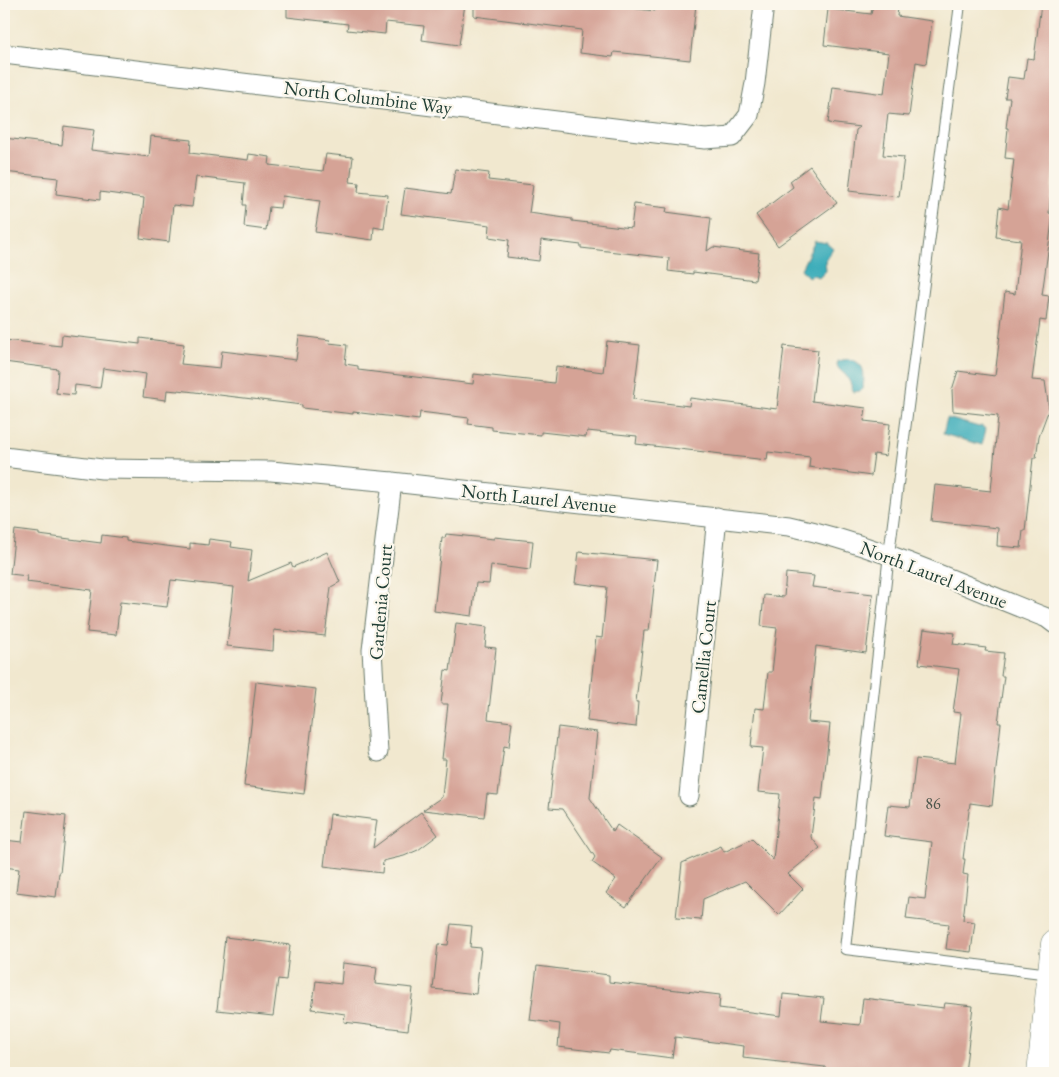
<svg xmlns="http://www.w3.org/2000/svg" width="1059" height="1077" viewBox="0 0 1059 1077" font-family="'EB Garamond',serif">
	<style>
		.water { fill: #3eadba; stroke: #2e7577 }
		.building { fill: #d5a396 }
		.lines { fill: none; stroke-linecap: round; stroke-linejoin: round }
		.service-casing { stroke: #68796a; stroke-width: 12 }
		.minor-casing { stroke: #68796a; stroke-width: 21 }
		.primary-casing { stroke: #68796a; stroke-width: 29 }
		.service { stroke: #fff; stroke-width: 10 }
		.minor { stroke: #fff; stroke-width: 19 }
		.primary { stroke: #fff; stroke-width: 28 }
		.labels { text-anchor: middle; stroke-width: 4.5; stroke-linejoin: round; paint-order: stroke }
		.number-label { font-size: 16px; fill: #4c564c }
		.street-label { font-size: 19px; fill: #1f3d34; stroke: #fbf7ec }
	</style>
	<rect width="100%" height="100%" fill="#fbf7ec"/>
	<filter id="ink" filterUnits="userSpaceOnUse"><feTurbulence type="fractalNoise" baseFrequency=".02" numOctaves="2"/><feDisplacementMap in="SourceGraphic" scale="10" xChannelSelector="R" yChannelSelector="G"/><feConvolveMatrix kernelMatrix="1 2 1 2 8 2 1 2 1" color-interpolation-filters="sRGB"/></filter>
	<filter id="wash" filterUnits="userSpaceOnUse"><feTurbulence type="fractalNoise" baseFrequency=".0096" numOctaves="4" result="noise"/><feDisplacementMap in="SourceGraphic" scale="20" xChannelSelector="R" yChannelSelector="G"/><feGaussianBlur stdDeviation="1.12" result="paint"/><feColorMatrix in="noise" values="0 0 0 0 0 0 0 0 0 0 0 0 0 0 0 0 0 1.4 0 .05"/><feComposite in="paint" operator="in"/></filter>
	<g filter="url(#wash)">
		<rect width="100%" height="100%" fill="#f1e8cf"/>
		<g class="water">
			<path d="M815,241L827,243L833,248L825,261L826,271L819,278L814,275L808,277L801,269Z"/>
			<path d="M848,359C865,362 865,373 863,388L860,391L854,392C851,387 851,383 848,379C844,371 836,371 837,361Z"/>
			<path d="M947,418L979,427L981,426L986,429L982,445L943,434Z"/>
		</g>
		<g id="blocks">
			<g class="building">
				<path d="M287,4H465L459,45L422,40L424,26L386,22L385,34L347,30L348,24L287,17Z"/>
				<path d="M474,4H597L655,11L656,4H696L690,60L614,52L613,57L580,53L582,30L474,16Z"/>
				<path d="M1041,4H1055V153L1049,213L1053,214L1042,295L1049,296L1046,321L1040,320L1032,380L1045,381L1049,409L1039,436L1036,458H1033L1025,531H1023L1021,548L997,546L998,528L931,521L935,485L991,491L998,416L953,411L952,390L958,371L995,376L1005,292L1015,294L1021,240L996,237L999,207L1008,209L1014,159L1005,158L1008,128H1006L1010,98H1005L1008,77L1024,79L1027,58L1034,59Z"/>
				<path d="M873,5L898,8L897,16L932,21L926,64L916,62L909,116L888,114L883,155L904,157L899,197L849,191L856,130L860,127L828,123L833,87L884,94L889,53L824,45L828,9L871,14Z"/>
				<path d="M64,126L94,130L91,150L149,157L151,136L191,140L190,153L248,160L249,154L270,157L269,165L323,171L326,154L353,157L350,182L359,183L358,192L388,195L384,229L374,227L373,240L315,232L320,201L282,196L280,208L269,207L266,230L244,227L246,205H243L245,183L196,177L192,207L173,205L169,242L140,238L144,198L100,192V200L56,194L58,178L4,172V138L62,145Z"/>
				<path d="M810,166L837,203L778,246L756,215L793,187L790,181Z"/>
				<path d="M455,169L489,173L488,180L533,185L529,213L572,219V221L631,228L634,204L667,208L666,212L711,218L707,251L713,247L759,253L755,280L693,272V274L668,271L669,258L581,248V245L541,240L539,261L507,257L509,240L489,237L490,225L401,214L405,188L451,194Z"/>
				<path d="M62,335L140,344V338L184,344L181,364L220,368L222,351L296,360L299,336L330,340L329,343L347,345L345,364L358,366V370L473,384L474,374L554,383L556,366L603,372L607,341L640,345L633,399L689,406L690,398L777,409L784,346L818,350L812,401L866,408L864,421L890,424L886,456L874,454L871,476L809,467L810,457L768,452L767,460L722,455V454L636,444L637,436L587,431L586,437L541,432V435L492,430V427L468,424L469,418L420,412L419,420L353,412V414L302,408V405L178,390V391L167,390L166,400L143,397L146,374L103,368L100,388L75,385L74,395L56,393L58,369L4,362V340L61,346Z"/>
				<path d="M15,530L39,533V535L101,543L102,535L126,538V541L190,549V543L208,545L209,539L232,542L231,547L252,550L248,581L291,563L293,567L327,552L340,582L331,587L325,636L274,630L273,651L227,646L234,587L171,580L167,607L120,602L116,635L87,632L92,590L26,582L27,576L10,574Z"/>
				<path d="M446,534L494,539V537L533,541L530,570L491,565L489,584L476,583L472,616L434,611L442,538H445Z"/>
				<path d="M579,552L657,560L649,631H644L636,702H638L636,727L587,721L596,637L602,638L607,587L575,583Z"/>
				<path d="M786,573L814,576L812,587L873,594L866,653L816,646L808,722L830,724L822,799L816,798L811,837L820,848L788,874L803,889L779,915L745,881L703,899L701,920L676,918L682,863L721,846L724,852L752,839L773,860L780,794L758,792L763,748L751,747L755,708L764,709L768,672H772L777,628L761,626L764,595L784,597Z"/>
				<path d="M456,623L487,627L485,647L496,648L488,719L512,722L509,747L504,746L498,795L487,794L484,817L423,810L442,797L446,759H442L448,704H441L445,670L450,671Z"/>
				<path d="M924,629L955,633L953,644L986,648L985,651L1004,653L1001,676H1004L998,723H1001L992,806L970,803L963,859H965L963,874L968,875L963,920L975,922L971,952L946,949L949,924L906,919L909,897L925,899L932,842L884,836L888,805L910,807L916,759L955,763L961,713L953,712L959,669L919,664Z"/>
				<path d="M256,682L316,689L304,794L244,786Z"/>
				<path d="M558,727L597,732L590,798L613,832L617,825L662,857L626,907L606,893L616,879L592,862L595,857L563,809L549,808Z"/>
				<path d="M26,811L66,816L60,873H59L56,897L16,892L19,869L4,867V840L22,842Z"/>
				<path d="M421,812L438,835L418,850L404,856L383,861L382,873L324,866L330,814L377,820L373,848Z"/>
				<path d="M451,924L472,926L470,947L481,948L476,994L433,989L438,944L448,945Z"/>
				<path d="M225,937L290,945L286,980L278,979L273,1016L217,1010Z"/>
				<path d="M343,963L377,967L375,984L413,988L408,1030L344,1022L345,1014L312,1009L316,981L341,984Z"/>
				<path d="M537,966L609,975V982L720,995L719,1008L781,1016L783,994L824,998L821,1021L860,1025L863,998L944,1008L945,1003L973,1006L965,1073H825V1067L743,1058L744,1046L675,1037L672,1058L610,1050L609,1053L558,1047L560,1024L530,1020Z"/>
			</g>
		</g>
	</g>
	<g filter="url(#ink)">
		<use href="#blocks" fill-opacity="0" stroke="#68796a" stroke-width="1"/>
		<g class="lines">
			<g class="service-casing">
				<path id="service" d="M960,4L889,554L845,949L1050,974"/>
			</g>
			<g class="minor-casing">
				<g id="minor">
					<path d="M4,54L705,139L732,137L749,115L755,83L764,4"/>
					<path d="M4,457L102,469L271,471L392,482L789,526C879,545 962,585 1047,618L1055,624"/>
					<path d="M378,752L372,650L392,482"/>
					<path d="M689,796L717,517"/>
				</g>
			</g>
			<g class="primary-casing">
				<path id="primary" d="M1041,1073L1055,944"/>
			</g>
			<use href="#service" class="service"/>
			<use href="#minor" class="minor"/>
			<use href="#primary" class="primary"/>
		</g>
	</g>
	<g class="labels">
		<g class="number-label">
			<text x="933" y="809">86</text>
		</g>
		<g class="street-label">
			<text transform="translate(368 97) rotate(7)" y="7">North Columbine Way</text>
			<text transform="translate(539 498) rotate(6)" y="7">North Laurel Avenue</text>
			<text transform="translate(934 574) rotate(21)" y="7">North Laurel Avenue</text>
			<text transform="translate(380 602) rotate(-85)" y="7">Gardenia Court</text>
			<text transform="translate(703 657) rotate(-84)" y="7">Camellia Court</text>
		</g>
	</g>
	<rect width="1059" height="1077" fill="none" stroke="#fbf7ec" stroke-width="20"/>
</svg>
